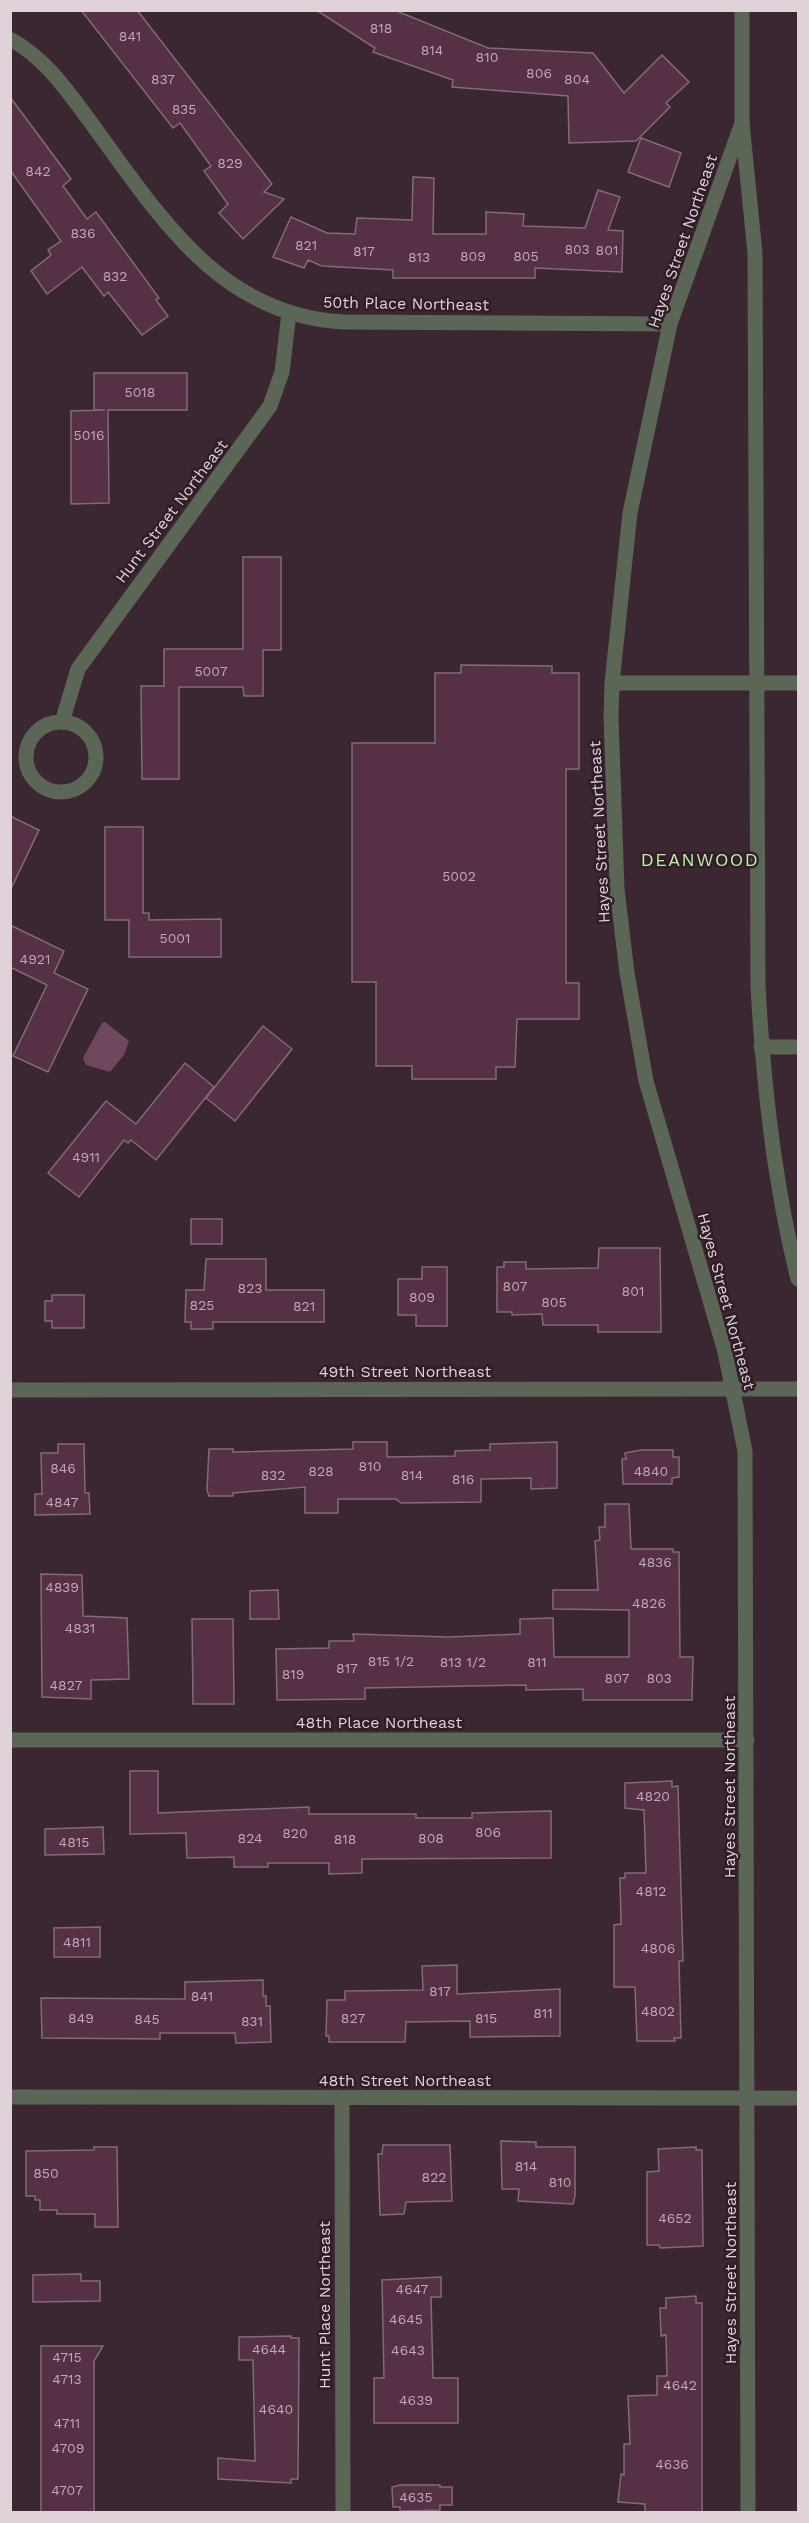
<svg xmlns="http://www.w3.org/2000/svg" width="809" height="2523" viewBox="0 0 809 2523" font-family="'Work Sans',sans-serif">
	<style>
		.green { fill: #70485d }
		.building { fill: #563045; stroke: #826b77; stroke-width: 1.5 }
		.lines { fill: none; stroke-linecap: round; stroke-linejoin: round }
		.minor { stroke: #5b6656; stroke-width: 15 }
		.tertiary { stroke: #5b6656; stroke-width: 15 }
		.labels { text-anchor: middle; stroke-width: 5; stroke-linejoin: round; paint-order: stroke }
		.number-label { font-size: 14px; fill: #bdaab4 }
		.street-label { font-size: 16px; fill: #dfd2d9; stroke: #301d27 }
		.neighbourhood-label { font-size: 18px; letter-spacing: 1.5px; fill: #c2eeab; stroke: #301d27 }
	</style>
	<rect width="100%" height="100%" fill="#3a2731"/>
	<path class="green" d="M105,1022L129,1041L124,1055L110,1072L86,1065L83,1058L102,1023Z"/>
	<g class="building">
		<path d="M81,10H137L272,184L264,192L284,199L243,239L219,213L228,204L204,171L211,166L180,123L173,128Z"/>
		<path d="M316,10H394L488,48L593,53L624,93L662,55L689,82L666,103L670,107L636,141L569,143L568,96L452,87L453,80L373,52L375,48Z"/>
		<path d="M10,97L71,179L63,186L87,219L96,212L159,298L156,300L168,316L142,335L108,292L104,296L82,267L47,294L31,271L51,255L48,250L61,241L10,170Z"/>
		<path d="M641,138L681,153L669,187L628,172Z"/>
		<path d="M413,177L434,178L433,234H486V212L524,214L523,226L585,228L598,190L620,197L608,230L623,231L622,272L535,268V278H393V270L322,266L308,260L304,268L273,257L291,217L327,233L355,234L357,218L412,220Z"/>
		<path d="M94,373H187V410H108L109,503L71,504V411L105,410H94Z"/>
		<path d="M243,557H281V650H263V696H244L243,687H179V779H142L141,686H164V649H243Z"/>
		<path d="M461,665L552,666V673H579V769H566V983H579V1019H517L515,1067H496V1079H412V1066H376V982H352V743H435V673H461Z"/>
		<path d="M10,816L39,830L10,891Z"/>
		<path d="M105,827H143V913H149V920L221,919V957H129V920H105Z"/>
		<path d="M10,925L64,951L54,973L88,989L48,1072L13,1056L47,985L10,967Z"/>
		<path d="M263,1026L292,1049L235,1121L206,1098Z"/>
		<path d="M185,1063L214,1087L156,1160L131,1140L128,1143L124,1140L79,1197L48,1173L106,1101L136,1124Z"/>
		<rect x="191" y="1219" width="31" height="25"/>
		<path d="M599,1248H660L661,1332H598V1325H543L542,1314L512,1315V1312H497V1267H504V1262H526V1269L598,1268Z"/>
		<path d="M206,1259H266V1290H324V1322H213V1329H191V1322H185L186,1290H204Z"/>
		<path d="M422,1267H447V1326H416V1315H398V1279H422Z"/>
		<path d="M52,1295H84V1328H52V1321H45V1301H52Z"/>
		<path d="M353,1442H387V1457L455,1456V1451L490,1450V1444L557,1442V1488L531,1489V1478L481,1479V1502L401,1503L396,1499H338V1513H305V1487L233,1493V1496H209L207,1490L209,1449H233V1452L353,1449Z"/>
		<path d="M58,1444H84L85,1493H89L90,1514L35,1515V1494H42L41,1453H58Z"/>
		<path d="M641,1450H673V1457H679V1477L672,1478V1484H623L622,1459H626L625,1453Z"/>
		<path d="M605,1504H629L631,1549H673V1552H679L680,1657H693L692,1700H583V1689L526,1690V1685L365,1688V1699L277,1700L276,1649L329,1648V1641H354L353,1634L448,1637L520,1634V1619L553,1618L554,1657H629V1610L553,1609V1590H598L595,1541L600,1540L599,1527H605Z"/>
		<path d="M41,1574L82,1575L83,1616L127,1618L129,1679L91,1680V1699L42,1697Z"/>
		<path d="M278,1590L279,1619H250V1591Z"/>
		<path d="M192,1619H233L234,1704H193Z"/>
		<path d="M130,1771H158V1813L309,1807V1814H416V1818H472V1813L551,1811V1858L362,1859V1873L329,1874V1863H268V1867H234V1857L187,1858L186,1833L130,1834Z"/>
		<path d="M672,1781V1787L678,1786L683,1961H679L681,2038H674L675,2041H637L635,1987H614V1925L621,1924L620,1878H625V1873H646L644,1810L625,1808V1783Z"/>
		<path d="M103,1827L104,1854L45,1855V1829Z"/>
		<path d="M100,1927V1957H54V1928Z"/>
		<path d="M457,1965V1994L560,1989V2036L470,2037V2021L406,2022L405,2042H329V2036H326L327,2000H345V1991L423,1990L422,1966Z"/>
		<path d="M263,1980V1996H266V2006H270L271,2042L236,2043L235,2033H160V2039L42,2038L41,1998L185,1999V1982Z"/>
		<path d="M501,2141L536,2142V2147H575V2196L573,2204L518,2201L519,2189H502Z"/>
		<path d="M383,2145H450L452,2201L406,2202L404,2214L380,2215L378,2154H382Z"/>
		<path d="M94,2147H117L118,2227H95V2214H57V2210H40V2200H35V2196H26V2151L94,2150Z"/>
		<path d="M696,2147V2150H702L703,2246L660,2248L659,2245H647V2172L659,2171L658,2149Z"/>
		<path d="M81,2274V2281H100V2301L33,2302V2275Z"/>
		<path d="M441,2277V2297H431L433,2378H458V2423H374V2378H384L382,2280Z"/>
		<path d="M696,2296V2303H702V2512H645V2504L618,2502L621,2474L624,2475V2444H630L628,2396L657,2395V2376H667L666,2335L661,2336L660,2308H666V2298Z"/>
		<path d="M291,2336V2338H299L298,2479H291V2483L218,2479V2458L255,2461L253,2360H239V2337Z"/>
		<path d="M41,2346H103L94,2361V2512H41Z"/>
		<path d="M400,2485H440V2487H452V2505H440V2510L400,2511V2507H393L392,2487Z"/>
	</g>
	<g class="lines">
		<g class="minor">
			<path d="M742,10V123L755,253L758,985C763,1083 774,1183 798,1279"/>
			<path d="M10,39C45,58 66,89 89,120C157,212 217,315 343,322L670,324"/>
			<path d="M742,123L670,324L630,513L612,683L611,717L617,889L627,973L646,1081L725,1352L745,1451L748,2512"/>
			<path d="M612,683H798"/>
			<path d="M62,722L78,669L270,406L282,372L289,313"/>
			<circle cx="61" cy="757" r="35"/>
			<path d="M761,1047H798"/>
			<path d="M10,1740H747"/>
			<path d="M10,2097L798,2098"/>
			<path d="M342,2098L343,2512"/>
		</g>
		<path class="tertiary" d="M10,1390L798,1389"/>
	</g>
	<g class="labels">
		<g class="number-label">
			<text x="381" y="33">818</text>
			<text x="130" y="41">841</text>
			<text x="432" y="55">814</text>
			<text x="487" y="62">810</text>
			<text x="539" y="78">806</text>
			<text x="163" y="84">837</text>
			<text x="577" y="84">804</text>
			<text x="184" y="114">835</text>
			<text x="230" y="168">829</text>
			<text x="38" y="176">842</text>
			<text x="83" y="238">836</text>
			<text x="306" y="250">821</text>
			<text x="577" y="254">803</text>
			<text x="607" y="255">801</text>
			<text x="364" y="256">817</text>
			<text x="473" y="261">809</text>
			<text x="526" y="261">805</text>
			<text x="419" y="262">813</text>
			<text x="115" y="281">832</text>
			<text x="140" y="397">5018</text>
			<text x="89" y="440">5016</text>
			<text x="211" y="676">5007</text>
			<text x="459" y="881">5002</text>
			<text x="175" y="943">5001</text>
			<text x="35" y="964">4921</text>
			<text x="86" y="1162">4911</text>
			<text x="515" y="1291">807</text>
			<text x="250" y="1293">823</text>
			<text x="633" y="1296">801</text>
			<text x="422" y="1302">809</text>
			<text x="554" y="1307">805</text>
			<text x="202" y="1310">825</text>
			<text x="304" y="1311">821</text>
			<text x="370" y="1471">810</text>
			<text x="63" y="1473">846</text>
			<text x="321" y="1476">828</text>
			<text x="651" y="1476">4840</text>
			<text x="273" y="1480">832</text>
			<text x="412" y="1480">814</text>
			<text x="463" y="1484">816</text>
			<text x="62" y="1507">4847</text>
			<text x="655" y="1567">4836</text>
			<text x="62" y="1592">4839</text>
			<text x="649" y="1608">4826</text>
			<text x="80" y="1633">4831</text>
			<text x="391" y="1666">815 1/2</text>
			<text x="463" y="1667">813 1/2</text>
			<text x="537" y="1667">811</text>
			<text x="347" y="1673">817</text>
			<text x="293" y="1679">819</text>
			<text x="617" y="1683">807</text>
			<text x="659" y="1683">803</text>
			<text x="66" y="1690">4827</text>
			<text x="653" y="1801">4820</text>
			<text x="488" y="1837">806</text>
			<text x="295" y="1838">820</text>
			<text x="250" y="1843">824</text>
			<text x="431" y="1843">808</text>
			<text x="345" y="1844">818</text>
			<text x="74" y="1847">4815</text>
			<text x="651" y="1896">4812</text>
			<text x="77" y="1947">4811</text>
			<text x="658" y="1953">4806</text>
			<text x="440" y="1996">817</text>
			<text x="202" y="2001">841</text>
			<text x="658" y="2016">4802</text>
			<text x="543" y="2018">811</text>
			<text x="81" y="2023">849</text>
			<text x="353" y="2023">827</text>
			<text x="486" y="2023">815</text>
			<text x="147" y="2024">845</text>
			<text x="252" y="2026">831</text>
			<text x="526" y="2171">814</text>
			<text x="46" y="2178">850</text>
			<text x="434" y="2182">822</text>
			<text x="560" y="2187">810</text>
			<text x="675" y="2223">4652</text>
			<text x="412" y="2294">4647</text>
			<text x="406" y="2324">4645</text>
			<text x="269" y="2354">4644</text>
			<text x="408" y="2355">4643</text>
			<text x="67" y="2362">4715</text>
			<text x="67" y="2384">4713</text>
			<text x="680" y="2390">4642</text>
			<text x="416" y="2405">4639</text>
			<text x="276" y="2414">4640</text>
			<text x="67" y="2428">4711</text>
			<text x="68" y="2453">4709</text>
			<text x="672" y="2469">4636</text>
			<text x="67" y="2495">4707</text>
			<text x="416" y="2502">4635</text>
		</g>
		<g class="street-label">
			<text transform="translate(682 241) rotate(-71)" y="6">Hayes Street Northeast</text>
			<text transform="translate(406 303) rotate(1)" y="6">50th Place Northeast</text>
			<text transform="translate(171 511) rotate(-53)" y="6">Hunt Street Northeast</text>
			<text transform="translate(599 832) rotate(-93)" y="6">Hayes Street Northeast</text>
			<text transform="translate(727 1301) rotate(75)" y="6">Hayes Street Northeast</text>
			<text x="405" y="1377">49th Street Northeast</text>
			<text x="379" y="1728">48th Place Northeast</text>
			<text transform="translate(729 1787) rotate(-90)" y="6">Hayes Street Northeast</text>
			<text x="405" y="2086">48th Street Northeast</text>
			<text transform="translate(730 2273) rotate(-90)" y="6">Hayes Street Northeast</text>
			<text transform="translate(324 2305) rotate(-90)" y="6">Hunt Place Northeast</text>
		</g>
		<g class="neighbourhood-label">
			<text x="700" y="866">DEANWOOD</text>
		</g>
	</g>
	<rect width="809" height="2523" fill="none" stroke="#dfd2d9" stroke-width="24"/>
</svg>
